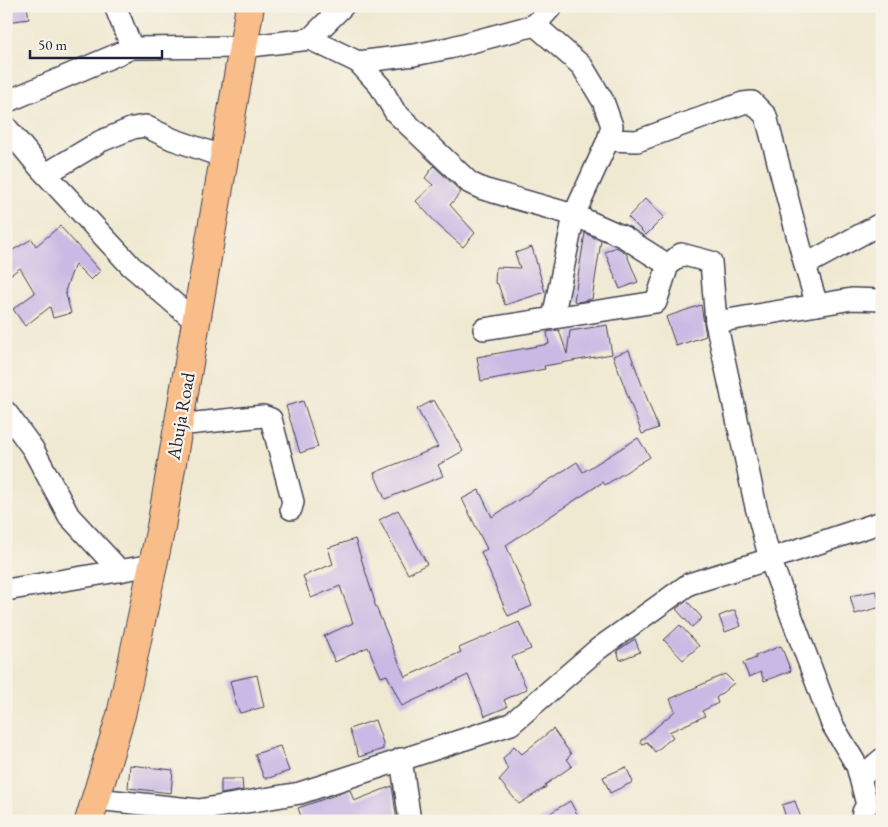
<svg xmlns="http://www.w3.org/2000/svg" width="888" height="827" viewBox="0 0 888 827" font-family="'EB Garamond',serif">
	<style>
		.building { fill: #c9b9e4 }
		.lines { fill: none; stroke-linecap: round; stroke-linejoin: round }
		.minor-casing { stroke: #414052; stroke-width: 24 }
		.major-casing { stroke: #414052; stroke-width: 30 }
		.minor { stroke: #fff; stroke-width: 21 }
		.major { stroke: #f9bd89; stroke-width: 28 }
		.labels { text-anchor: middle; stroke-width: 4.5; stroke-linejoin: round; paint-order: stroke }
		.street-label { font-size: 19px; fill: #22223b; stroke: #f7f3e8 }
	</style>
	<rect width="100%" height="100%" fill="#f7f3e8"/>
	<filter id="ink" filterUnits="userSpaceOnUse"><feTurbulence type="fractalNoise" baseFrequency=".02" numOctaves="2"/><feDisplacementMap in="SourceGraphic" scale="10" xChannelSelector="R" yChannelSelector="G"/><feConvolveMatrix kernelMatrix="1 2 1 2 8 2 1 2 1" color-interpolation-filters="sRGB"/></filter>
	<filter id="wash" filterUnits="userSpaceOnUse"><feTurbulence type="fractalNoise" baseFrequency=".0096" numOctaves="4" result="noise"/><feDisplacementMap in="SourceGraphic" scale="20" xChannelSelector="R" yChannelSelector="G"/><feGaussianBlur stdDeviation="1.12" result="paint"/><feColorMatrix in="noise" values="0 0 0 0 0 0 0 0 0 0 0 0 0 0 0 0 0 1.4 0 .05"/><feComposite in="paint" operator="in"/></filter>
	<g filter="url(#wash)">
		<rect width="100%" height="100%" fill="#f0e9d2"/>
		<g id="blocks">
			<g class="building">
				<path d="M6,6H27L29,19L6,22Z"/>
				<path d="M434,166L461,192L450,205L475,233L463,247L439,226L416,201L433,185L425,178Z"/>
				<path d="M646,198L664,217L646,235L628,217Z"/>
				<path d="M60,226L100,271L91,280L75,264L65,291L71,313L53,318L50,307L25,326L13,309L35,293L20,268L6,278V254L32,239L36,246Z"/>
				<path d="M585,233L601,241L592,299L577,302L574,301Z"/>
				<path d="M532,247L545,292L505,305L498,284L495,283L496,267L520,268L515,253Z"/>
				<path d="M616,247L626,253L638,282L620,289L605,252Z"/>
				<path d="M701,305L706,336L676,346L666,317Z"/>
				<path d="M607,325L612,354L544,366L545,369L481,381L477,357L549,344L547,332L559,330L567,354L570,331Z"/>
				<path d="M629,350L658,428L642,434L613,356Z"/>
				<path d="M434,400L463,451L438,465L443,476L385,499L374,473L438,447L417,409Z"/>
				<path d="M303,401L318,447L300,453L286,406Z"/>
				<path d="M638,438L650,457L605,485L603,482L506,545L532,606L508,616L481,552L487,549L462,499L479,490L492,517L577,462L583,472Z"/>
				<path d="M398,510L427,564L408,574L379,520Z"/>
				<path d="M355,539L375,602H374L405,677L461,652L459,648L519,622L531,649L512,657L527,689L504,700L507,707L485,716L468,675L402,706L387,675L381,677L368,647L335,662L324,636L353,623L340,586L311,598L303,576L333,564L328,548Z"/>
				<path d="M876,591L881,607L855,614L850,596Z"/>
				<path d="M687,601L702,618L692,627L676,609Z"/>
				<path d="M735,610L741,626L725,632L719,616Z"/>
				<path d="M680,625L699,646L683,660L664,640Z"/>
				<path d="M635,639L640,652L620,660L617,651Z"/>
				<path d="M781,646L791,671L764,681L761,672L749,677L743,663L756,658L755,656Z"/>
				<path d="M725,674L734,683L716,698L718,703L702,711L705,716L669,732L673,737L655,752L647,742L642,744L640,741L675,711L670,699Z"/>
				<path d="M257,675L264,707L240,713L236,704L230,681Z"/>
				<path d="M375,720L383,743V749L359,757L349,729Z"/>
				<path d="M553,729L571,754L567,759L572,766L545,785L546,787L519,804L499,780L508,770L503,759L514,746L522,754Z"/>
				<path d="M280,746L289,771L269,778H264L255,754Z"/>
				<path d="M130,765L173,770L171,793L128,788Z"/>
				<path d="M626,767L633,782L610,793L603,777Z"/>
				<path d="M221,779H242L243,790L221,794Z"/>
				<path d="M392,786L397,821H303L298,808L350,790L354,801Z"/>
				<path d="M570,801L578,816L570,821H537Z"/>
				<path d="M795,801L802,821H787L782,805Z"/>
			</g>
		</g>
	</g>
	<g filter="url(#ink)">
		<use href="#blocks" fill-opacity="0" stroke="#414052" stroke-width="1"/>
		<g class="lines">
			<g class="minor-casing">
				<g id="minor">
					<path d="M115,6L132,48"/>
					<path d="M535,25L552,6"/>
					<path d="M310,39L343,6"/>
					<path d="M358,62L414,55L449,48L535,25L582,66L603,101L612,126L608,140L574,215L553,318"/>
					<path d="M6,102L132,48L243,47L310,39L358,62L380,86L395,112L470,183L483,189L574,215L624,237L668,265L681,254L711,262L716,322L852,299L882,300"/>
					<path d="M6,127L40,168L131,266L196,322"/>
					<path d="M608,140L637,141L743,103L752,102L766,116L805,265"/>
					<path d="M46,174L101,141L133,128L145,126L172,139L224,157"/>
					<path d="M817,305L805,265L882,223"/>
					<path d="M716,322L756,507L770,559L832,724L857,766L867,805L863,812L862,821"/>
					<path d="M484,329L656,302L668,265"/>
					<path d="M6,412L33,449L69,516L120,571"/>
					<path d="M178,425L263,416L271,419L293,502L291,509"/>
					<path d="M6,590L153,565"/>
					<path d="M401,759L410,821"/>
					<path d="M861,777L882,759"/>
					<path d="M96,799L199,810L300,793L511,724L598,649L689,584L770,559L882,522"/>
				</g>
			</g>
			<g class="major-casing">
				<path id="major" d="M89,821L121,715L161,527L250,6"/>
			</g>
			<use href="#minor" class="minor"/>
			<use href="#major" class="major"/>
		</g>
	</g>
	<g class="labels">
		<g class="street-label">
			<text transform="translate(180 416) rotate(-80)" y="7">Abuja Road</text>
		</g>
	</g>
	<rect width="888" height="827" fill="none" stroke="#f7f3e8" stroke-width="25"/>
	<path d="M30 50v8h132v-8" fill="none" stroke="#22223b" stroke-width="2.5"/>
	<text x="38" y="50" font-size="15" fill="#22223b" stroke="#f7f3e8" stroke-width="4" paint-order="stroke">50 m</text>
</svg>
